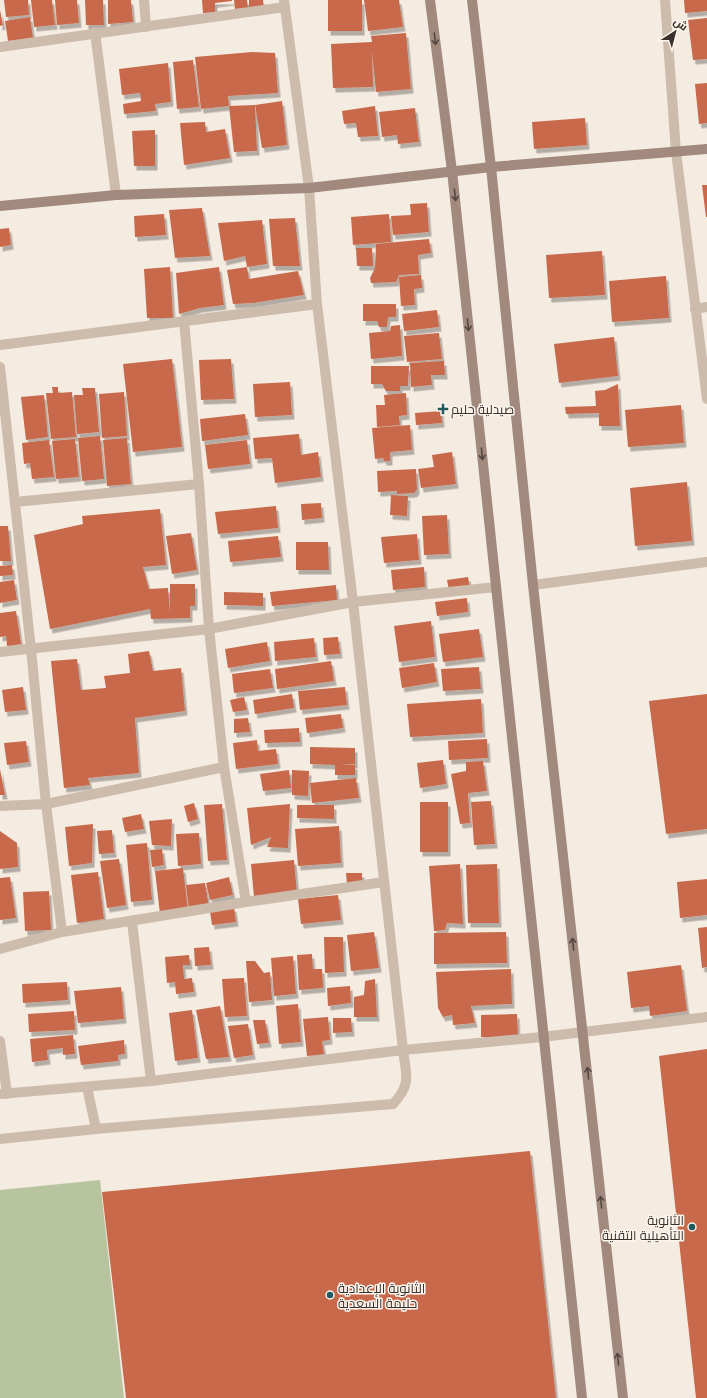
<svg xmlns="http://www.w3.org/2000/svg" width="707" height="1398" viewBox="0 0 707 1398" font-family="Raleway,Cairo,sans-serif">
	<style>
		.green { fill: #b8c4a0 }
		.building { fill: #c8694b; filter: url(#shadow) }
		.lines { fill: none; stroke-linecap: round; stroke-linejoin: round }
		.lane { stroke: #cdbbac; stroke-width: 10 }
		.street { stroke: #cdbbac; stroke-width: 10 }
		.secondary { stroke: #a18a7d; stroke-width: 10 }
		.oneway { stroke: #544640 }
		.poi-dot { fill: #1f5a5e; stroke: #fbf5ee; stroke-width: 1.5 }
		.labels { text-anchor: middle; stroke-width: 3; stroke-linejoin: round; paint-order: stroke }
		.poi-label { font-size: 13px; fill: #3b302b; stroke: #fbf5ee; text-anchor: start }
	</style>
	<defs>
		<filter id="shadow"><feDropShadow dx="2.5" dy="4.5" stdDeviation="0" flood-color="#0004"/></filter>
	</defs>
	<rect width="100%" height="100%" fill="#f4ebe1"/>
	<path class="green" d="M100,1180L124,1398H0V1190Z"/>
	<g class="building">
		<path d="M4,0H28L29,15L6,17Z"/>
		<path d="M31,0H52L55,25L34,27Z"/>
		<path d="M55,0H77L79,23L57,25Z"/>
		<path d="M85,0H103L104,25H86Z"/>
		<path d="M108,0H131L133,22L108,24Z"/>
		<path d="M202,0H232V1L215,3V12L203,13Z"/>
		<path d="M234,0H247L248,8L235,9Z"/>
		<path d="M249,0H263L264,8H249Z"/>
		<rect x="328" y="0" width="34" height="31"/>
		<path d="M364,0H399L403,27L368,31Z"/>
		<path d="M684,0H707V11L685,13Z"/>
		<path d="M0,10L3,25L0,26Z"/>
		<path d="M30,17L33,38L8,41L5,21Z"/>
		<path d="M707,18V59L693,60L688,20Z"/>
		<path d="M406,33L411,89L376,92L372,51L373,87L333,88L331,44L372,42L371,36Z"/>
		<path d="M252,52L275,53L278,93L228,96L229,106L255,105L257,151L234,152L229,106L201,109L195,57Z"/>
		<path d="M193,60L199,107L177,109L173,62Z"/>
		<path d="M168,63L171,102L155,104L156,111L124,114L123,104L141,101L140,93L122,95L119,69Z"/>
		<path d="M707,83V123L699,124L695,84Z"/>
		<path d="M282,101L287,145L262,148L255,105Z"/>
		<path d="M375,106L378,136L358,137L356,123L344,124L342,111Z"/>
		<path d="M415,108L419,142L398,144L397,135L382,137L379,112Z"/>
		<path d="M585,118L587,145L534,149L532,122Z"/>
		<path d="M205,122L206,132L225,129L230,158L184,165L180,123Z"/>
		<path d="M155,130V166H134L132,131Z"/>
		<path d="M702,185H707V217H706Z"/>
		<path d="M427,203L429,232L393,235L391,216L411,215L410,204Z"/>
		<path d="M202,208L210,256L175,258L169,210Z"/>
		<path d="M164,214L166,235L135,237L134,216Z"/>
		<path d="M389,214L391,242L353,245L351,217Z"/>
		<path d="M295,218L300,266H273L269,219Z"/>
		<path d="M262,220L267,264L247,267L245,256L224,261L218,223Z"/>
		<path d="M9,228L11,245L0,247V229Z"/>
		<path d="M429,239L431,253L418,255L419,274L399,275L396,282L371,283L370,278L375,268L376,244Z"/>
		<path d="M356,248H372L373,266H357Z"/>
		<path d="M602,251L605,295L549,298L546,255Z"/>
		<path d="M170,267L173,318H147L144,269Z"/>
		<path d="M219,267L224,305L200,308L179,314L176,273Z"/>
		<path d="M247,267L249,279L298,271L304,295L253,303L233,304L227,270Z"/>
		<path d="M421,275L422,288L414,289L415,305L401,306L399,277Z"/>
		<path d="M666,276L669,318L612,322L609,281Z"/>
		<path d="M363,304H396V317H388L387,327H379L377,321H363Z"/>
		<path d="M437,310L439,327L404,331L402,314Z"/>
		<path d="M400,325L402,356L371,359L369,333L390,331L391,326Z"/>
		<path d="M439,333L442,359L407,362L404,336Z"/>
		<path d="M614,337L618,376L559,383L554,344Z"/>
		<path d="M172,359L182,447L133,452L123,364Z"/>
		<path d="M231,359L234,399L201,400L199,360Z"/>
		<path d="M444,361L445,375H431L432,385L411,387L410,363Z"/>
		<path d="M371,366H409L408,386H400V391H386L382,384H371Z"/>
		<path d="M290,382L292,415L255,417L253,384Z"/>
		<path d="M618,384L620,426H599V413L566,414L565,407L596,406L595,391L605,390Z"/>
		<path d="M52,387H58V393L72,392L76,437L51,439L46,393H53Z"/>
		<path d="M82,388H95L99,432L77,434L74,395H83Z"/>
		<path d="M124,392L127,436L102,438L99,394Z"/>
		<path d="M406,393L407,415L399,416L400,425L377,427L376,405H385L384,395Z"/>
		<path d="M44,395L48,437L26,440L21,397Z"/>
		<path d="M681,405L684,443L628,447L625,410Z"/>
		<path d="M441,411L442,423L416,425L415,413Z"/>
		<path d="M245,414L248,435L202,441L200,419Z"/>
		<path d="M410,425L412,450L390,452V461H384L383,458L375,459L372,428Z"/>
		<path d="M299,434L301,455L318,452L321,477L275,483L272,458L255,459L253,438Z"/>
		<path d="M100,436L104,479L82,481L78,438Z"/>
		<path d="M127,438L131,484L107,486L103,440Z"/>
		<path d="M75,439L79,477L56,479L52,441Z"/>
		<path d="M49,440L54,477L32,479L30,463L24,464L22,443Z"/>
		<path d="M247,440L250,464L208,469L205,445Z"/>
		<path d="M452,452L456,484L421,488L418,469L434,467L432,455Z"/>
		<path d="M416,469L417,490L414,493L397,494V491L378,492L377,471Z"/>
		<path d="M687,482L692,541L635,546L630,488Z"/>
		<path d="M391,495L408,496L407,516L390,515Z"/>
		<path d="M321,503L322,518L302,520L301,504Z"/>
		<path d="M276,506L278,528L218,534L215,512Z"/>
		<path d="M160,509L166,565L143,567L149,589L168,588L170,612V584H195V606H190V618L151,619L150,609L50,629L34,535L83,524L82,516Z"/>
		<path d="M447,515L449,554L424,555L422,516Z"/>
		<path d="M0,526H8L11,561H0Z"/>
		<path d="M191,533L197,570L172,574L166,536Z"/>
		<path d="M417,534L419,560L384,563L381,537Z"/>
		<path d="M278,536L281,557L230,562L228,541Z"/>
		<path d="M296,542H328L329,570H296Z"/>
		<path d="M12,565L13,575L0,576V566Z"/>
		<path d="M424,567L425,587L393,590L391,570Z"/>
		<path d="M468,577L470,588L449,590L447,580Z"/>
		<path d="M14,580L17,600L0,603V582Z"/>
		<path d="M336,585L337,600L272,606L270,592Z"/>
		<path d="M224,592L263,593V606L224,605Z"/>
		<path d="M467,598L468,612L437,616L435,602Z"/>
		<path d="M16,611L21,644L7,646L6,636L0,637V613Z"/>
		<path d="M431,621L435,657L399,662L394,626Z"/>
		<path d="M479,629L483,657L443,662L439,634Z"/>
		<path d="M338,637L340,654L324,655L323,638Z"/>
		<path d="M314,638L316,657L275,661L274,642Z"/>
		<path d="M267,642L270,661L228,668L225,649Z"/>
		<path d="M149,651L153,671L181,668L185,711L135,718L139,773L88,778L90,785L64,788L51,661L77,659L81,690L106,688L104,676L130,673L128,654Z"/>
		<path d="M331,661L334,681L277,689L275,669Z"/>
		<path d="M434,663L437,682L402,688L399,668Z"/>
		<path d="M479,667L481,689L443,691L441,669Z"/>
		<path d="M270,669L273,688L234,693L232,674Z"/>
		<path d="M23,687L26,710L5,712L2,690Z"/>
		<path d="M345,687L347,705L300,710L298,691Z"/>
		<path d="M292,694L294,708L255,714L253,700Z"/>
		<path d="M707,694V829L666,834L649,701Z"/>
		<path d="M244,697L247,710L233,712L230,700Z"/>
		<path d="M481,699L483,733L410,737L407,704Z"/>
		<path d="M341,714L343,728L307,733L305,718Z"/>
		<path d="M248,718L250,732L234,733V719Z"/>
		<path d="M299,728L300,742L265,743L264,730Z"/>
		<path d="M487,739L488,758L449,760L448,741Z"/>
		<path d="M257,740L258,751L276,749L278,764L236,769L233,743Z"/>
		<path d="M26,741L29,762L7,765L4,743Z"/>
		<path d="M310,747L355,748V764L340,765H355V775H335V765L310,764Z"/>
		<path d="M443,760L446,784L420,788L417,763Z"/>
		<path d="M483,761L487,791L468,793L470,823L460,824L451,774L466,771V762Z"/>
		<path d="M0,769L5,795H0Z"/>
		<path d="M289,770L291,788L263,791L260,774Z"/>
		<path d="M292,770L309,771L308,796L292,795Z"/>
		<path d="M356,778L359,798L312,803L310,783Z"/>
		<path d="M491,801L495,844L474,845L471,802Z"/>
		<rect x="420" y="802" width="28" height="50"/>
		<path d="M194,803L198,819L188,822L184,806Z"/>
		<path d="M222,804L227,860L208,861L204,805Z"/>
		<path d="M290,804L288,848L267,847L271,837L251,845L247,808Z"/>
		<path d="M297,805H334V819L297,818Z"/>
		<path d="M141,814L144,829L125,832L122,818Z"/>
		<path d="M172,819L171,846L152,845L149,821Z"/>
		<path d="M93,824L92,863L69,866L65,827Z"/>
		<path d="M339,826L341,863L298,866L295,829Z"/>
		<path d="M112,830L114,853L99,854L97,831Z"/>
		<path d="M0,831L17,843L18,867L0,869Z"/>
		<path d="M199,833L201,864L178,866L176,834Z"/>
		<path d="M147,843L152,900L131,902L126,845Z"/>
		<path d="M162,849L164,865L152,867L150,850Z"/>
		<path d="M119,859L126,905L107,908L100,861Z"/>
		<path d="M294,860L297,893L254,897L251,864Z"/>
		<path d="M460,864L463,924L447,923L445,930L434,931L429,866Z"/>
		<path d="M497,864L499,923H468L466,865Z"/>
		<path d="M183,868L188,911L160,914L155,871Z"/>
		<path d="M98,872L104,919L77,923L71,875Z"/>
		<path d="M346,873H362V884H347Z"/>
		<path d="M10,877L16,918L0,920V878Z"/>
		<path d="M229,877L233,895L210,900L206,883Z"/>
		<path d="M707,879V915L680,918L677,882Z"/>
		<path d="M205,883L209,907L189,910L186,885Z"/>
		<path d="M49,891L51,930L25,931L23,892Z"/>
		<path d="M338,895L341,920L301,924L298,899Z"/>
		<path d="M234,907L236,922L212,925L210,911Z"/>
		<path d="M707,927V967L702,968L698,928Z"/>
		<path d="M374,932L379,968L351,971L347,935Z"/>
		<path d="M506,932L507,963L434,964V933Z"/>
		<path d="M324,937H343L344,972L325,973Z"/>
		<path d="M209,947L211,965L195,966L194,948Z"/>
		<path d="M312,954L313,969H322L323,988L299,990L297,955Z"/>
		<path d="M189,955L190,965H183L184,979L192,978L194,992L176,994L175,982L167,983L165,957Z"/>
		<path d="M293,956L296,994L274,996L271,958Z"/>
		<path d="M246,961H255L264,973L270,972L272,1000L249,1002Z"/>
		<path d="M681,965L687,1011L650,1016L649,1006L631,1008L627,972Z"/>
		<path d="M511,969L512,1004L471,1006L475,1023L453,1025L452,1015L443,1017L438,1008L436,972Z"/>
		<path d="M244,978L247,1016L225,1017L222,979Z"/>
		<path d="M375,979L377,1017H354V997L364,995L365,981Z"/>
		<path d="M67,982L68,1000L23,1003L22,984Z"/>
		<path d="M350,986L351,1003L328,1006L327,988Z"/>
		<path d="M121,987L124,1019L78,1023L74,991Z"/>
		<path d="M298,1004L301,1042L279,1044L276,1006Z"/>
		<path d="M220,1006L229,1057L206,1059L196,1010Z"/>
		<path d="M192,1010L198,1058L175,1061L169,1013Z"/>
		<path d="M74,1011L75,1030L29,1032L28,1014Z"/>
		<path d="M517,1014L518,1037H481V1015Z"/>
		<path d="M328,1017L330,1040L322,1041L324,1054L307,1056L303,1019Z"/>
		<path d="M333,1018H351L352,1032L333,1033Z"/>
		<path d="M253,1020H265L269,1043L257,1044Z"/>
		<path d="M248,1024L253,1055L234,1058L228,1026Z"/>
		<path d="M73,1035L75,1054L63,1055V1048L47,1050L48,1060L32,1062L30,1039Z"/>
		<path d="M124,1040L125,1054L118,1055V1061L81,1065L78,1046Z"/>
		<path d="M707,1049V1398H696L659,1056Z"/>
		<path d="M530,1151L556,1398H126L102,1192Z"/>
	</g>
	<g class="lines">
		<g class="lane">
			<path d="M87,1087L96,1129"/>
			<path d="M0,1139L96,1129L393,1104C412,1084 406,1075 403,1050"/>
		</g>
		<g class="street">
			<path d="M144,0L146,27"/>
			<path d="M284,0L309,188L317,304L353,602L403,1050"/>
			<path d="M665,0L676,152L707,399"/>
			<path d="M95,32L116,195"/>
			<path d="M0,47L285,7"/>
			<path d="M695,309L707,307"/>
			<path d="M184,321L199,484L209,629L224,767L246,902"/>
			<path d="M0,345L317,304"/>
			<path d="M0,367L31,649L46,804L62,932"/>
			<path d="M15,502L199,484"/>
			<path d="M533,585L707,562"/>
			<path d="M0,652L209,629L353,602L496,587"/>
			<path d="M0,806L46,804L224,767"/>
			<path d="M132,922L151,1081"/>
			<path d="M0,949L62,932L246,902L384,882"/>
			<path d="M0,1041L7,1094"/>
			<path d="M0,1094L151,1081L403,1050L542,1037L707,1017"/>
		</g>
		<g class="secondary">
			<path d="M430,0L452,171L582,1398"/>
			<path d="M472,0L491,167L533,585L623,1398"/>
			<path d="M0,206L116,195L309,188L491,167L707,149"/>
		</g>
	</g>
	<defs><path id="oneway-shaft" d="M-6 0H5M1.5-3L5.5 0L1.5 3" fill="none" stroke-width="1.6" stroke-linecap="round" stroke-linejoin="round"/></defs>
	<g class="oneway">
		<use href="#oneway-shaft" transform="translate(435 39) rotate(83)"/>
		<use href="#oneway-shaft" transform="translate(455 195) rotate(84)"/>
		<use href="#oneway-shaft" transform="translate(468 325) rotate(84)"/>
		<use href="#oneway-shaft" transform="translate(482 454) rotate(84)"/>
		<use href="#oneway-shaft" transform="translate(573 944) rotate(-96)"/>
		<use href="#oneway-shaft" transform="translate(588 1073) rotate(-96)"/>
		<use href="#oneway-shaft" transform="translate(601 1202) rotate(-96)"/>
		<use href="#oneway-shaft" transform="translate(618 1359) rotate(-96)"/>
	</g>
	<g class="poi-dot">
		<path d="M441 403h4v4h4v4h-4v4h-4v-4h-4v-4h4z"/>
		<circle cx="692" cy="1227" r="4"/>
		<circle cx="330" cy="1295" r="4"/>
	</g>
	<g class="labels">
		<g class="poi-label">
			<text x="451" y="414">صيدلية حليم</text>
			<text x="684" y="1225" text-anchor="end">الثانوية<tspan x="684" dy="15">التأهيلية التقنية</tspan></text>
			<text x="338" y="1293">الثانوية الإعدادية<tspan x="338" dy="15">حليمة السعدية</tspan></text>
		</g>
	</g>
	<g transform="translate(675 32) rotate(36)" stroke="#fbf5ee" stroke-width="3" paint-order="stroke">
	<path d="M0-3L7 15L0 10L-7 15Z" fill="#3b302b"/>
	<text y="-6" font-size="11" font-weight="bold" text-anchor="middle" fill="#3b302b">ش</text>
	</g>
</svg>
